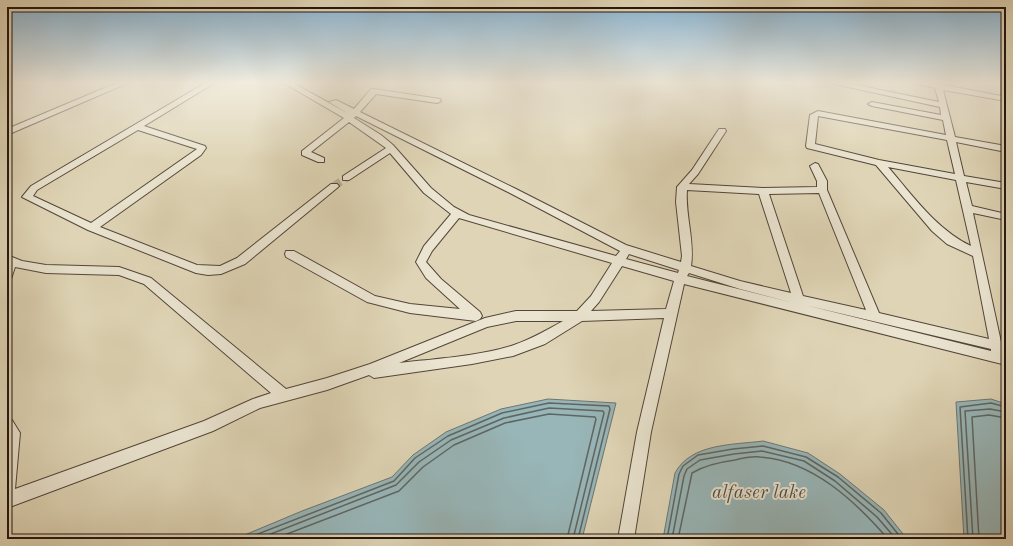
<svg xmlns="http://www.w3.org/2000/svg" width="1013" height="546" viewBox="0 0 1013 546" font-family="'Old Standard TT',serif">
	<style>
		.water { fill: #98b6b8; stroke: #6a7675 }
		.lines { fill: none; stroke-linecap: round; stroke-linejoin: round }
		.shore { stroke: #5e6664; stroke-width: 1.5 }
		.minor-tunnel { stroke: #baaf95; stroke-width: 8; stroke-dasharray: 8 4.5; stroke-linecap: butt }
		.minor-casing { stroke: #53463a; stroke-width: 2 }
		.minor { fill: #eae4d0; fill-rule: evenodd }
		.labels { text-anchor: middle; stroke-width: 4; stroke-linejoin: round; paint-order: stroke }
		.near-water-label { font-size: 19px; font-style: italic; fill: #4d4e4b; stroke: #eae4d0 }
	</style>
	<rect width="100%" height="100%" fill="#dfd5b6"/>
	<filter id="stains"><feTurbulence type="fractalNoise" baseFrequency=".005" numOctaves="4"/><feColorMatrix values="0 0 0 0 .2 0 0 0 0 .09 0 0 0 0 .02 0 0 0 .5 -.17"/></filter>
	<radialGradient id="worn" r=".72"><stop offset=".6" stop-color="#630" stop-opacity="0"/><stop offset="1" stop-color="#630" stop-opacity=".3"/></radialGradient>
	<g class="water">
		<path d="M548,399L616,403L582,539H235L302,511L392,477L413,455L446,432L501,409Z"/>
		<path d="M991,399L1006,404V539H964L956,402Z"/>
		<path d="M763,441L808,453L840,474L884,510L907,539H663L675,473C691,443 733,445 763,441Z"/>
	</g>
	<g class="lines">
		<g class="shore">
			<path d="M245,539L394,481L415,458L448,436L502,413L549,403L609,406L610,409L578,539"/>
			<path d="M258,539L396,485L419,462L451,440L504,418L549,408L603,411L604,413L573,539"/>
			<path d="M274,539L399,491L423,467L454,445L505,423L549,414L595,417L596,419L567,539"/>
			<path d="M667,539L679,474L683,466L698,455L733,449L763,446L806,457L838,477L881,513L902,539"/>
			<path d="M672,539L684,476L687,469L700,460L734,454L762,451L804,461L835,481L877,517L896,539"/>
			<path d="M678,539L692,473C705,465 720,462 735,460C743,458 752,456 760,457C812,460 856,502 888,539"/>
			<path d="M968,539L960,407L991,403L1006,407"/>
			<path d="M973,539L965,411L990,409L1006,412"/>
			<path d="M979,539L972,417L989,415L1006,418"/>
		</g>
		<path class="minor-tunnel" d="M334,186L346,178"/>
		<g class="minor-casing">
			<g id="minor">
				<path d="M119,82H130L7,135V129Z"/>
				<path d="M207,82H216L144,126L205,146L206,148L201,155L100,227L197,265L220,266L237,258L331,184H337L339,186L337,188L245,264L221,274L208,275L196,273L88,230L22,197L31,186ZM138,130L197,149L91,223L33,196L37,190Z"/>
				<path d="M282,82H291L349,114L329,102L336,100L354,109L371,89H374L440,99L441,101L437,103L376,94L360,112L516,189L626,245L681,262L682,256L676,202L677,187L692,170L719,129H725L726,131L698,174L689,184L763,188L817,187V181L810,166L815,163L818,164L827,181V190L879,313L989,339L973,256L947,244L932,231L876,165L807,148L806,146L810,115L818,111L946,135L943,120L872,106L868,104L872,102L941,115L940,107L825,82H842L939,102L935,88L911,82H929L1006,97V101L943,90L955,137L1006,146V152L956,142L964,176L1006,183V189L966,182L972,206L1006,214V220L973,213L1001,342L1006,343V353L1001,354L1006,355V365L684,284L651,432L634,539H618L637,432L664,318L582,321L545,344L513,356L472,364L374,378L369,375L327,390L260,408L213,431L7,508V419L12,420L20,433L15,489L204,421L253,399L271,393L144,284L119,275L46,273L15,267L11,279L7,280V255L22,261L46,265L119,267L151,278L286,389L327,378L370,364L485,318L516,311H577L591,296L612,263L459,218L432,251L426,262L441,279L480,312L482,316L480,319L476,321L410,313L367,302L286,257L285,254L286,251H294L375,296L410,304L460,309L426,278L416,262L424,246L451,214L424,193L390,153L349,180H343V176L386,148L349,122L311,152L324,158V162H318L302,155V151L344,118ZM356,116L510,193L620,251L616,256L469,215L454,207L431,188L393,145L381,135L354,118ZM818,116L947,140L955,174L879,160L815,144ZM888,167L956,180L971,246C936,229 913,196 888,167ZM687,190L759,194L791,293L740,281L691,266C695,241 685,215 687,190ZM819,193L866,310L803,296L769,194ZM629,254L679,270L678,273L626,259ZM622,266L674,281L666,309L591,311L599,302ZM689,273L740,289L794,303L687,276ZM805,305L991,349V351ZM516,321H563C547,330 531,339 514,345C481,356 433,359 399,363L487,327Z"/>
			</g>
		</g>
		<use href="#minor" class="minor"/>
	</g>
	<linearGradient id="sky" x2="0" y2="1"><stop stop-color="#88b5d5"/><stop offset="0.52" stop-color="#f1ecde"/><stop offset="1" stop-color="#f1ecde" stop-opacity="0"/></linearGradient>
	<rect width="1013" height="159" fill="url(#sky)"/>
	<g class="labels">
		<g class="near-water-label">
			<text x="759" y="498">alfaser lake</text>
		</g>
	</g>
	<rect width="1013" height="546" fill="none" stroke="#dfd5b6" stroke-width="24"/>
	<rect x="8" y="8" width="997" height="530" fill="none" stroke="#241611" stroke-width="2"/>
	<rect x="12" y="12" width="989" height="522" fill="none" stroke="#241611"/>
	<rect width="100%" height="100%" filter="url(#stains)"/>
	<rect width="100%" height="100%" fill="url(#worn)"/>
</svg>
